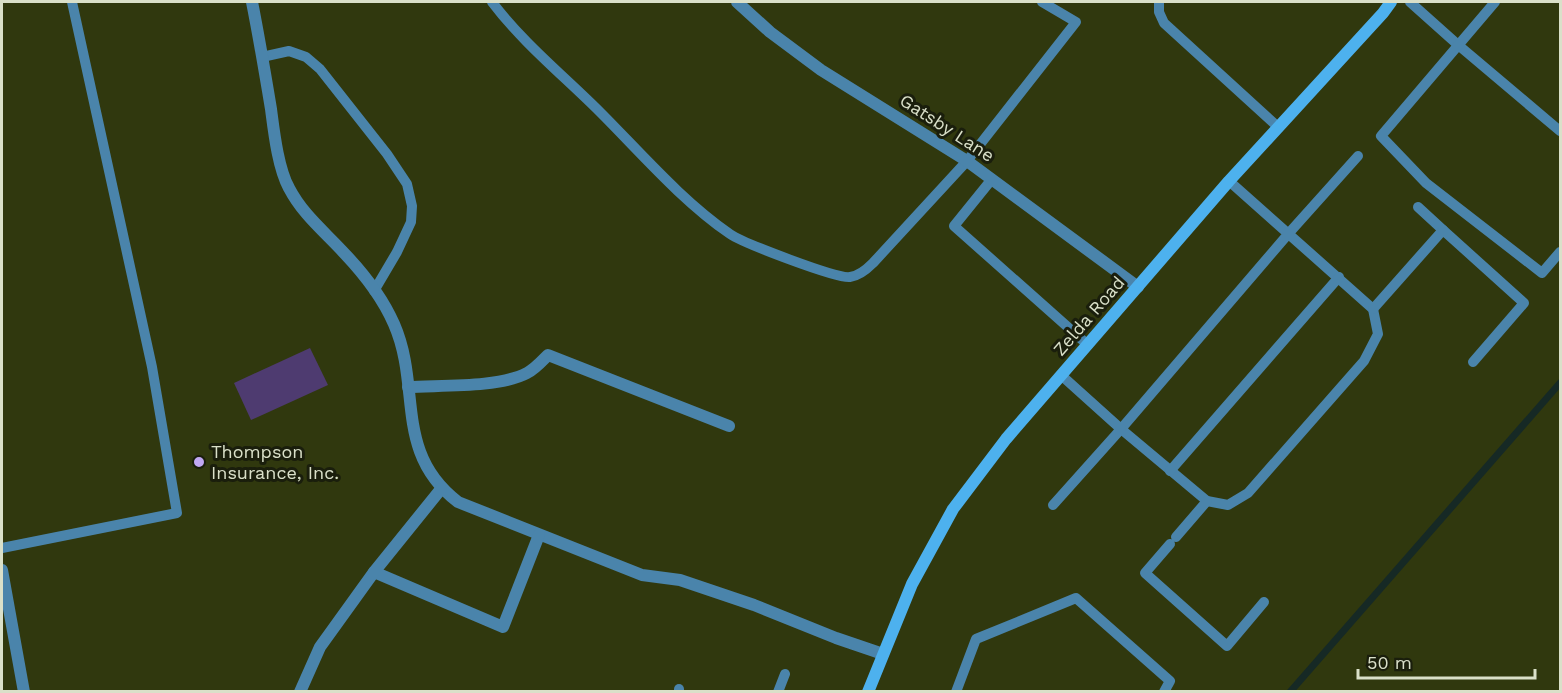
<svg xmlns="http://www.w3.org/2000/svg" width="1562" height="693" viewBox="0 0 1562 693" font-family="'Work Sans',sans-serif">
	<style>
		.green { fill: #4e3b70 }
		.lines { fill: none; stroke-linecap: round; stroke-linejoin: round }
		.stream { stroke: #162925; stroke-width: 7 }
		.lane { stroke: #4a84ab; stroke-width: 10 }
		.street { stroke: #4a84ab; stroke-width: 12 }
		.secondary { stroke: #4db1ee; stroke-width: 12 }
		.poi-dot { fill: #c1a8f3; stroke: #1a1e0c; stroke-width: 2 }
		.labels { text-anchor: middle; stroke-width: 6; stroke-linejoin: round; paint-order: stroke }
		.street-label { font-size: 18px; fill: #dae0c9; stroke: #1a1e0c }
		.poi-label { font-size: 18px; fill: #dae0c9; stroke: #1a1e0c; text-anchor: start }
	</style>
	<rect width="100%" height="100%" fill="#30380e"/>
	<path class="green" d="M310,348L328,385L251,420L234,383Z"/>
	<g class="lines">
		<path class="stream" d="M1290,692L1560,383"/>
		<g class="lane">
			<path d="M492,2C523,43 564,76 600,112C641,153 682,201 730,234C743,243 837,279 850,277C859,276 866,270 873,263L967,161L1076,22L1042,2"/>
			<path d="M1159,2V12L1164,23L1278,127"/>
			<path d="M1410,2L1457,44L1560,131"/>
			<path d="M1495,2L1381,136L1426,183L1542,273L1560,252"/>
			<path d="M262,57L289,51L306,57L320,69L387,154L407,184L412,206L411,222L397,252L374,291"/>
			<path d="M992,179L954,226L1088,345"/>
			<path d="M1229,181L1373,309L1378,334L1364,361L1248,493L1228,505L1207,501L1121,429L1289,233L1358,156"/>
			<path d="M1418,207L1443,230"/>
			<path d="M1373,309L1443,230L1524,303L1473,362"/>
			<path d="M1170,471L1339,277"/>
			<path d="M1053,505L1121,429L1061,375"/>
			<path d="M1176,537L1207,501"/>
			<path d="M1170,544L1145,573L1227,646L1264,602"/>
			<path d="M2,548L177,513L152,367L72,2"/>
			<path d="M679,692V689"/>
			<path d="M778,692L785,674"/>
			<path d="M956,692L976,639L1076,598L1170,681L1164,692"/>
		</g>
		<g class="street">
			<path d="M252,2C259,37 265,73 271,109C274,132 278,168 289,188C303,215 325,232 345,254C363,273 383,299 394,324C422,388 393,452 458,502L642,575L680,580L754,605L836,638L883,654"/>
			<path d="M737,2L770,32L821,70L967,161L1138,287"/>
			<path d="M408,387C441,385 499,388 527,373C535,369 542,361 548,355L729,426"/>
			<path d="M2,570L24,692"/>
			<path d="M374,572L503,627L539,535"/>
			<path d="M300,692L320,647L374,572L441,489"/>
		</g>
		<path class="secondary" d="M868,692L912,584L953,509L1006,439L1229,181L1383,13L1391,2"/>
	</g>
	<circle class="poi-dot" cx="199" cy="462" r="6"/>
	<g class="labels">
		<g class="street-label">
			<text transform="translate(947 128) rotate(33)" y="6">Gatsby Lane</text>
			<text transform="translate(1089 316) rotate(-49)" y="6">Zelda Road</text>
		</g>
		<g class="poi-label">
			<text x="211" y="458">Thompson<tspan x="211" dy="21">Insurance, Inc.</tspan></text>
		</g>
	</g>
	<rect width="1562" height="693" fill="none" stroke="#dae0c9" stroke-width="6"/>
	<path d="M1358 669v9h177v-9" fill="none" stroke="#dae0c9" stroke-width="3"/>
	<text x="1367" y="669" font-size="18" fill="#dae0c9" stroke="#1a1e0c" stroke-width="4.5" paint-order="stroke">50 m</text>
</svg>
